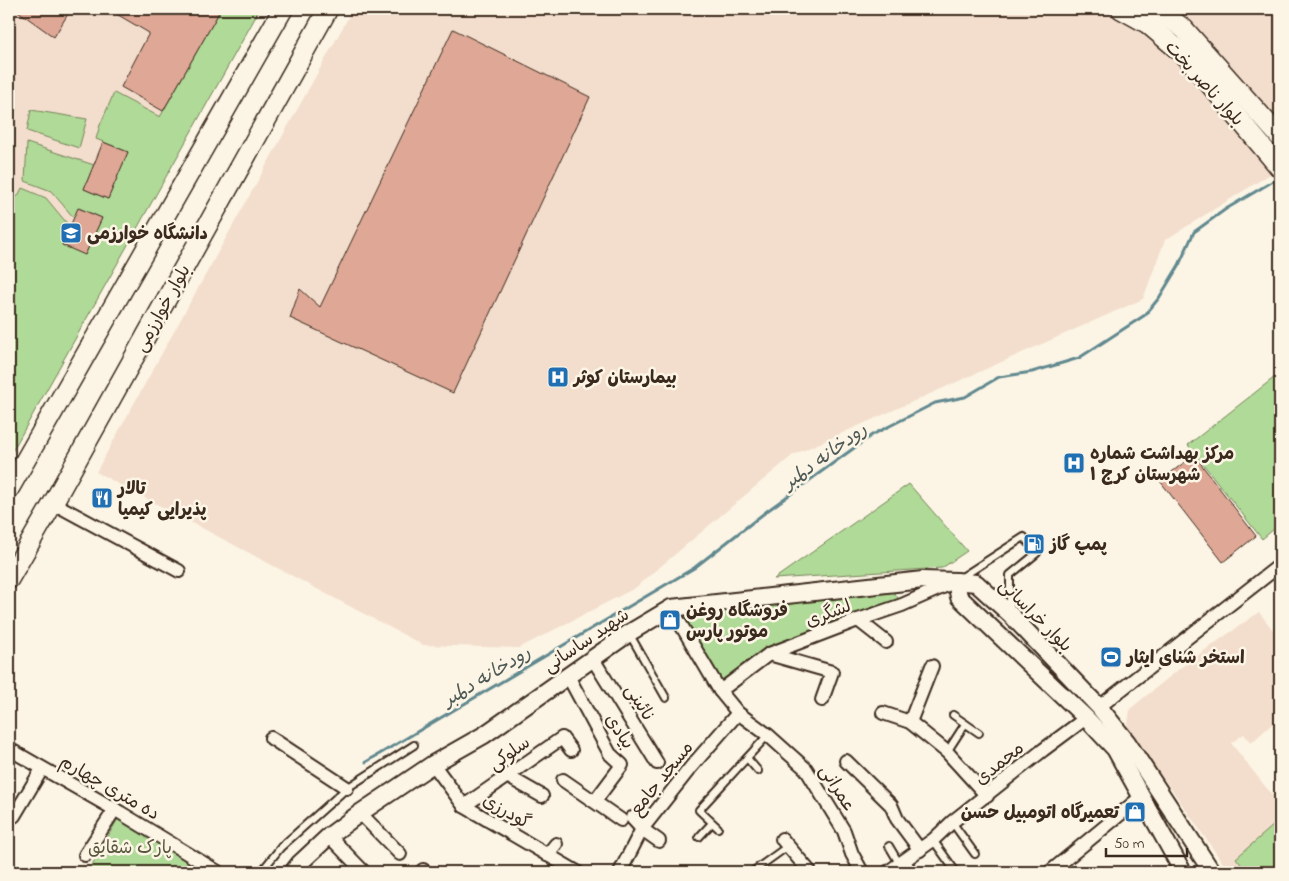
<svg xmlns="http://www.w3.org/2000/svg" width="1289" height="881" viewBox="0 0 1289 881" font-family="'Indie Flower','Playpen Sans Arabic',sans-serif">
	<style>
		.built { fill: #f3decd }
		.green { fill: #b0da97; stroke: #76825a }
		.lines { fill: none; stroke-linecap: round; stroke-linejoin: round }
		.stream { stroke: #61888f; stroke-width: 3 }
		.building { fill: #dfa896; stroke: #3b2a1e }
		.service-casing { stroke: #3b2a1e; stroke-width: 10 }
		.minor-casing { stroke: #3b2a1e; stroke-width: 16 }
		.tertiary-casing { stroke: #3b2a1e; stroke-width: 20 }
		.secondary-casing { stroke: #3b2a1e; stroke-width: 22 }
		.service { stroke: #fcf5e5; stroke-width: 6 }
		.minor { stroke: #fcf5e5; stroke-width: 12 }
		.tertiary { stroke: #fcf5e5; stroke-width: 16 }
		.secondary { stroke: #fcf5e5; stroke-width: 19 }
		.labels { text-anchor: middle; stroke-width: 5; stroke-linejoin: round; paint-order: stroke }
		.street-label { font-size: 18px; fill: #3b2a1e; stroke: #fcf5e5 }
		.poi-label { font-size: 18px; font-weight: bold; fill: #3b2a1e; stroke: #fcf5e5; text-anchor: start }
		.park-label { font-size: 18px; fill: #58563c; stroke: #fcf5e5 }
		.water-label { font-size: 19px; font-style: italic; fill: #4e5956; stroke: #fcf5e5 }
	</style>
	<rect width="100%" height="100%" fill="#fcf5e5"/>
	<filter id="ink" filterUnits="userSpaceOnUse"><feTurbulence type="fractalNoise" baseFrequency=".02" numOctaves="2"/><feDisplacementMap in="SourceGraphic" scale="10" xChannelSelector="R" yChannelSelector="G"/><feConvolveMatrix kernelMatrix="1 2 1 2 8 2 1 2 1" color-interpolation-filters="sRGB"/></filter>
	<g filter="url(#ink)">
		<g class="built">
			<path d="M9,9H260L9,457Z"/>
			<path d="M353,9H1280V168L1165,240L1143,299L793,455L635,588L519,648L423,645L96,472Z"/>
			<path d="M1259,612L1280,639V717L1251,743L1244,734L1231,743L1280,805V872H1229L1172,790L1127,730L1130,709L1184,665Z"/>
		</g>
		<g class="green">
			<path d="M221,9H260L9,457V200L18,196L22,188L46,198L70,227L85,255L102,218L79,208L74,218L51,191L25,181L27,143L94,165L84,189L108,199L128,152L96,139L100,125L114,93L160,117Z"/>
			<path d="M9,106H16L11,185H9Z"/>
			<path d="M31,110L87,119L79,148L27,131Z"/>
			<path d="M1280,373V524L1262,539L1188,445Z"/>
			<path d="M909,484L967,551L942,568L774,579Z"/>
			<path d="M886,584L900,600L858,620L777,643L720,691L671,608Z"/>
			<path d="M121,813L209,872H88Z"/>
			<path d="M1274,825L1280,832V872H1247L1236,858Z"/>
		</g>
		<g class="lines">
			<path class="stream" d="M366,762L694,568L767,511L872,435L935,403L965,397L999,377L1032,372L1079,358L1145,315L1159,298L1179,265L1194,232L1226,209L1280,177"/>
		</g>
		<g class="building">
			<path d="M15,9H71L54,37Z"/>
			<path d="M108,9H221L163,111L121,87L149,33Z"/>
			<path d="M453,29L590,97L453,393L290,318L300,289L320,307Z"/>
			<path d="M103,142L128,152L108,199L84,189Z"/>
			<path d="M78,208L102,218L85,255L62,245Z"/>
			<path d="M1194,455L1256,536L1223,562L1160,481Z"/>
		</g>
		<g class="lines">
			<g class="service-casing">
				<g id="service">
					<path d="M962,577L1024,537L1037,553L1010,575V610"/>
					<path d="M630,635L666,698"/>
					<path d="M953,715L979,733"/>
					<path d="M947,752L965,724"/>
					<path d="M747,758L758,771"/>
					<path d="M952,822L975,854"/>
					<path d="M718,828L699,810L768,735"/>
					<path d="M699,837L712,823"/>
					<path d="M933,840L956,872"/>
					<path d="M889,846L899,863"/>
					<path d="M905,859L915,872"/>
					<path d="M261,872L281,847L347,788L414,745"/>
					<path d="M752,872L788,846"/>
				</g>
			</g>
			<g class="minor-casing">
				<g id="minor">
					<path d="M53,503L179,571"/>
					<path d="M671,608L720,691L738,713L768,735L806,769L844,831L852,854L862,872"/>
					<path d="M858,620L886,642"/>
					<path d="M769,654L832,672L822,700"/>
					<path d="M593,659L657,763"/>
					<path d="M568,676L610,754L622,765L595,801"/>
					<path d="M720,691L769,654L858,620L902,605L954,582"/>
					<path d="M1099,707L1280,565"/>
					<path d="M883,713L910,722L947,752L987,796"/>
					<path d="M910,722L932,666"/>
					<path d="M271,738L347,788"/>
					<path d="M9,749L121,813L218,872"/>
					<path d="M846,761L891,805L897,819L920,850"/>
					<path d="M433,764L464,806L577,872"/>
					<path d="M507,776L542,796"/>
					<path d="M563,780L621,820"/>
					<path d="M464,806L562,738L571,750"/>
					<path d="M360,813L400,854"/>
					<path d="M14,816L42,769"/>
					<path d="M632,818L642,829L659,841"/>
					<path d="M329,836L364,872"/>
					<path d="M782,839L810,872"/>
					<path d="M85,855L115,809"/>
					<path d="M547,855L556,844"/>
					<path d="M422,872L423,870L426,872"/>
					<path d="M620,872L642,829L691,767L738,713"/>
					<path d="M888,872L933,840L952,822L1043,750L1086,718"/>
					<path d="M1050,872L1141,797"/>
				</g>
			</g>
			<g class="tertiary-casing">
				<g id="tertiary">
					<path d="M956,581L959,597L1086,718L1115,749L1183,872"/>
					<path d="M293,872L300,863L329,836L360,813L433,764L484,735L629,633L671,608L923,580L956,581L976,583L1010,614L1099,707L1127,742L1212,872"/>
				</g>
			</g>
			<g class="secondary-casing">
				<g id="secondary">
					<path d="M1121,9L1148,24L1187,57L1280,168"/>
					<path d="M1157,9L1184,29L1280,137"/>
					<path d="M9,489L283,9"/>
					<path d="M9,579L53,503L328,9"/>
				</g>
			</g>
			<use href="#service" class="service"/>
			<use href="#minor" class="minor"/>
			<use href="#tertiary" class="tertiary"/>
			<use href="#secondary" class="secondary"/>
		</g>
	</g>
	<defs>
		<g id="university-square" transform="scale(1.125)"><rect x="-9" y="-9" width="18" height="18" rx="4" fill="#1f6fb2" stroke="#fcf5e5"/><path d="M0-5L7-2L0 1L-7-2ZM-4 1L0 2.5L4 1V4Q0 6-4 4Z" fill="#fff"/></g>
		<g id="hospital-square" transform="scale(1.125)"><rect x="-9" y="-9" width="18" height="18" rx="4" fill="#1f6fb2" stroke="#fcf5e5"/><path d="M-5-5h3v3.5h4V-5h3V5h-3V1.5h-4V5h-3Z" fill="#fff"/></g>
		<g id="restaurant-square" transform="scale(1.125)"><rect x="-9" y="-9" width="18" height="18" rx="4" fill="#1f6fb2" stroke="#fcf5e5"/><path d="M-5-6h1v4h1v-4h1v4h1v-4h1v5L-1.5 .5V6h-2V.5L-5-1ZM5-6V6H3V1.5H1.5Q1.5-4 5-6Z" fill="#fff"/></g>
		<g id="fuel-square" transform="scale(1.125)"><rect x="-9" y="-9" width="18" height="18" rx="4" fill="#1f6fb2" stroke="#fcf5e5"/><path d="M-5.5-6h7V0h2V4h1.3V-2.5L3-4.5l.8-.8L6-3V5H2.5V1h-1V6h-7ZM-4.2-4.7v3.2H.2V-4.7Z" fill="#fff"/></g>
		<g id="shop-square" transform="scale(1.125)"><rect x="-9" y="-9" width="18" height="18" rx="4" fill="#1f6fb2" stroke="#fcf5e5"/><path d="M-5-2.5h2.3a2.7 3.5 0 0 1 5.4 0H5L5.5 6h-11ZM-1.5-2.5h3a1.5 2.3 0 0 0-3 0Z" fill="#fff"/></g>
		<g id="stadium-square" transform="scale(1.125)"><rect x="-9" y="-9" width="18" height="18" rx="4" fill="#1f6fb2" stroke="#fcf5e5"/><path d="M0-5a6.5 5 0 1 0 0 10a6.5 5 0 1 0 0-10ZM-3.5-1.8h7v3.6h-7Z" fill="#fff"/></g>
	</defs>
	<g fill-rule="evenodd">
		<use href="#university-square" x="71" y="233"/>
		<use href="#hospital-square" x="558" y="377"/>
		<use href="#hospital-square" x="1074" y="463"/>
		<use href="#restaurant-square" x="102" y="498"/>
		<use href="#fuel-square" x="1034" y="544"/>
		<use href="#shop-square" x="670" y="620"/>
		<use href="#stadium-square" x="1111" y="657"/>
		<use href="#shop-square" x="1135" y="812"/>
	</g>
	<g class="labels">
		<g class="street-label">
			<text transform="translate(1205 83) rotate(48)" y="6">بلوار ناصر بخت</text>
			<text transform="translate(162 308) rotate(-61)" y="6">بلوار خوارزمی</text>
			<text transform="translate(828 613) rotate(-21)" y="6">لشگری</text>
			<text transform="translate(1036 615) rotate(45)" y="6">بلوار خراسانی</text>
			<text transform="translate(586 640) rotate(-34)" y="6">شهید ساسانی</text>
			<text transform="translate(640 702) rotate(58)" y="6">نائینی</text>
			<text transform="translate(620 731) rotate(57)" y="6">بیادی</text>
			<text transform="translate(509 753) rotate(-35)" y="6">سلوکی</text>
			<text transform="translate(999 763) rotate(-39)" y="6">محمدی</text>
			<text transform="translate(661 778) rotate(-51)" y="6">مسجد جامع</text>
			<text transform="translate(110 787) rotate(30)" y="6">ده متری چهارم</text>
			<text transform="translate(838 788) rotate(58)" y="6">عمرانی</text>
			<text transform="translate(507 811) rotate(30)" y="6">گودرزی</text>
		</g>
		<g class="poi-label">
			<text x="87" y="239">دانشگاه خوارزمی</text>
			<text x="574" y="383">بیمارستان کوثر</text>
			<text x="1090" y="459">مرکز بهداشت شماره<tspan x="1090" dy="21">۱ شهرستان کرج</tspan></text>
			<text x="118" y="494">تالار<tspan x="118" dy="21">پذیرایی کیمیا</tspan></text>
			<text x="1050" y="550">پمپ گاز</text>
			<text x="686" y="616">فروشگاه روغن<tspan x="686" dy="21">موتور پارس</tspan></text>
			<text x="1127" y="663">استخر شنای ایثار</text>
			<text x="1119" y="818" text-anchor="end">تعمیرگاه اتومبیل حسن</text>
		</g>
		<g class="park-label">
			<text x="130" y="853">پارک شقایق</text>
		</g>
		<g class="water-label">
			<text transform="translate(824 455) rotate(-36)" y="7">رودخانه دلمبر</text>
			<text transform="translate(486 675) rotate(-31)" y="7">رودخانه دلمبر</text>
		</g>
	</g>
	<rect width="1289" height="881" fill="none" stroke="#fcf5e5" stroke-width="30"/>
	<rect x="15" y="15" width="1259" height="851" fill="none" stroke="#3b2a1e" stroke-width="2" filter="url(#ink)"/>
	<path d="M1106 848v8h81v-8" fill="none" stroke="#3b2a1e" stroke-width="2.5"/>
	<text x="1114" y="848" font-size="15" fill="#3b2a1e" stroke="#fcf5e5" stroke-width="4" paint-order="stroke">50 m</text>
</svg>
